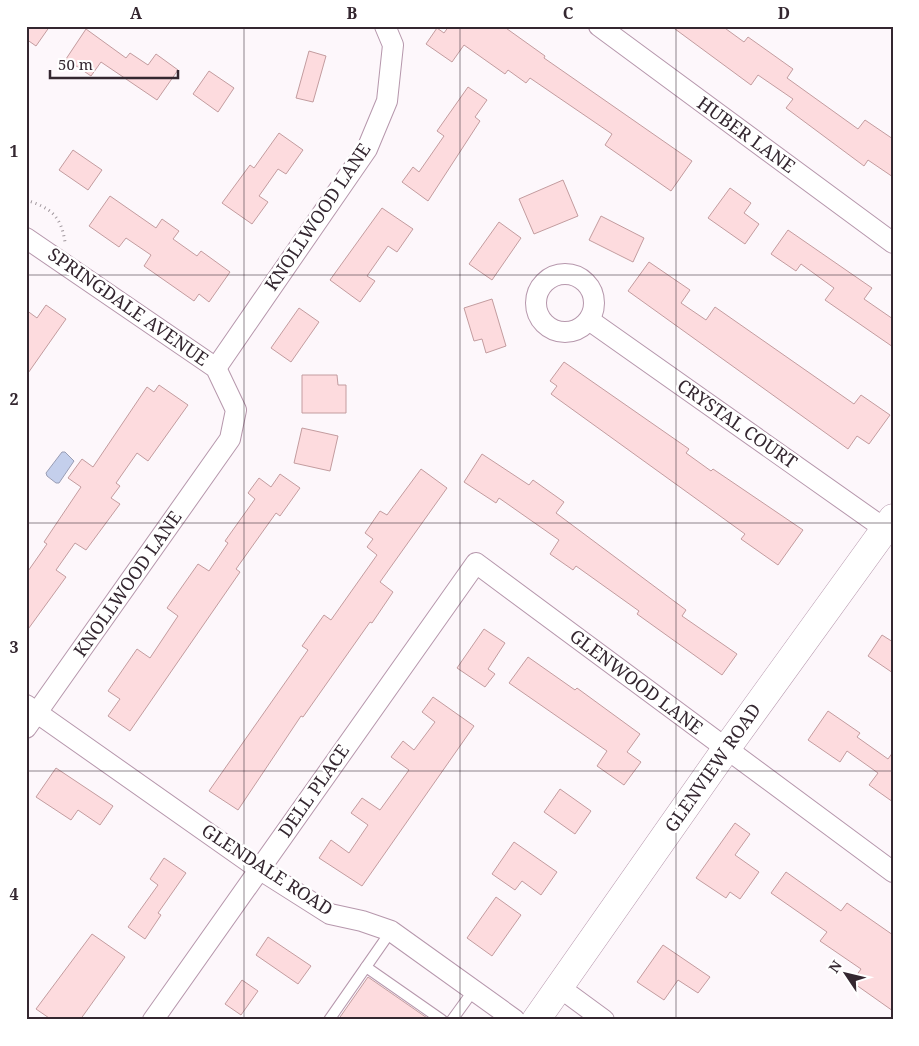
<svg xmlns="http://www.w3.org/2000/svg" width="919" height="1046" viewBox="0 0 919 1046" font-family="'Noto Serif',serif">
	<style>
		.water { fill: #c4cfec; stroke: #999db4 }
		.building { fill: #fddbde; stroke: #c39c9f }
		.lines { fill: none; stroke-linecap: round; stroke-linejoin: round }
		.lane-casing { stroke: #b697ac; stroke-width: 12 }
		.street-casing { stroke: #b697ac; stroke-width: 22 }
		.secondary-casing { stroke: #b697ac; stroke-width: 29 }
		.path { stroke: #a0979d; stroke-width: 3; stroke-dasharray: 1 4; stroke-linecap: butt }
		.lane { stroke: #fff; stroke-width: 10 }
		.street { stroke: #fff; stroke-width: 20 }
		.secondary { stroke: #fff; stroke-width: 28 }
		.grid { fill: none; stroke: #342730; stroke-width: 1; stroke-opacity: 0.55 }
		.labels { text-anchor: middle; stroke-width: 5; stroke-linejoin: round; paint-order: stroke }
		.street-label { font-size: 18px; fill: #342730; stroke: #fff }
		.neatline { fill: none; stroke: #342730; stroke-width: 2 }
		.grid-label { font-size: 16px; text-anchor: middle; font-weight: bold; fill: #342730 }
	</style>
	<rect width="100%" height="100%" fill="#fdf7fb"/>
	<path class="water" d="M62,452H65L74,461L59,483H56L47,476L46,473Z"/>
	<g class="building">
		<path d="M26,26H50L36,46L26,39Z"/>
		<path d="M449,26H503L545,56L544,58L692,161L671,191L605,145L612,134L530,78L526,83L508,70L505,74L464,45L452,62L426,44L437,28L444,33Z"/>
		<path d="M671,26H722L744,42L748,37L793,69L787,78L858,129L865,120L893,139V177L868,160L864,166L786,108L793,99L758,75L751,85Z"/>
		<path d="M86,29L126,58L130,53L148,65L156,54L178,70L157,100L101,62L91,76L66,59Z"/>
		<path d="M309,51L326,56L313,102L296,98Z"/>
		<path d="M209,71L234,88L218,112L193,94Z"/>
		<path d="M468,87L487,100L475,117L480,121L428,201L402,182L413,167L419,172L444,136L437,131Z"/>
		<path d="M279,133L303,150L286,174L278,169L259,196L268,202L252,224L222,203L250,165L254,168Z"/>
		<path d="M73,150L102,170L88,190L59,170Z"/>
		<path d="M563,180L578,216L534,234L519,199Z"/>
		<path d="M730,188L751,203L744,213L759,224L745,244L708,218Z"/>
		<path d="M110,196L156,228L162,219L179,231L173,239L197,256L201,251L230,272L209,302L199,294L194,301L144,266L151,255L126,238L119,247L89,226Z"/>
		<path d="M382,208L413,229L397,252L388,246L367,276L375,281L360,302L330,280Z"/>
		<path d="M601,216L644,238L633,262L589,240Z"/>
		<path d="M499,222L521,238L492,280L469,264Z"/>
		<path d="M788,230L872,288L864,299L893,319V347L825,300L834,288L801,264L796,271L771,254Z"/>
		<path d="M649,262L690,290L681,303L706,320L715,307L854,404L861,395L890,415L869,444L857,436L848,449L628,291Z"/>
		<path d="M492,299L506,346L486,353L482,339L474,341L464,308Z"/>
		<path d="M46,305L66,319L26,376V310L37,318Z"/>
		<path d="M299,308L319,322L291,362L271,348Z"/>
		<path d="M564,362L689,449L686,453L711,471L713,469L803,530L778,565L741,539L745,534L551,394L557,386L550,381Z"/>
		<path d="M302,375H337L338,385H346V413H302Z"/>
		<path d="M159,385L188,405L148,461L137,453L116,483L120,486L111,498L120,504L86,550L75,543L56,570L66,577L26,632V574L47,544L44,542L81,487L68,478L82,459L93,467L147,387L154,392Z"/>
		<path d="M302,428L338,436L330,471L294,463Z"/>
		<path d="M482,454L529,485L533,480L564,502L556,513L686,610L682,616L737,654L722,675L637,614L639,611L576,566L573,570L550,554L559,540L499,498L496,503L464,482Z"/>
		<path d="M421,469L447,488L380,582L393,592L372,623L370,622L303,717L301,716L238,810L209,791L308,650L302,646L324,615L331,620L377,555L367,547L373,539L365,533L380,511L387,515Z"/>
		<path d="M280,474L300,488L280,516L276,513L236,569L240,572L130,731L108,716L120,699L108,691L137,649L150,658L178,616L167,608L198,564L209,571L228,543L225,541L255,499L248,493L259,478L271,487Z"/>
		<path d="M484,629L505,643L488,669L495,674L485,687L457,668Z"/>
		<path d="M882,635L893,642V673L868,656Z"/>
		<path d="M528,657L575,690L577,688L640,734L627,752L641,762L624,785L597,766L607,751L509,683Z"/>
		<path d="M433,697L474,726L362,886L319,858L331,840L349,853L368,825L351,813L362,798L380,810L409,770L391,757L403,741L414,750L435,722L422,712Z"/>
		<path d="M828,711L860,733L857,737L888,759L893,752V802L869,785L878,773L847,751L840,762L808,740Z"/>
		<path d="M56,768L113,806L100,825L78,810L71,820L36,797Z"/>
		<path d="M560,789L591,811L575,834L544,812Z"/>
		<path d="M735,823L750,834L735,855L759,872L740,899L730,892L726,898L696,878Z"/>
		<path d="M514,842L557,872L541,895L522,881L515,890L492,874Z"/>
		<path d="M164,858L186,873L158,913L161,915L145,939L128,927L158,885L150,879Z"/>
		<path d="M786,872L841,911L847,903L893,935V1011L852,982L861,969L820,941L827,932L771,893Z"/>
		<path d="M496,897L521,915L492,956L467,938Z"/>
		<path d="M92,934L125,957L80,1020H52L36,1009Z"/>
		<path d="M268,937L311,966L298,984L256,955Z"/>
		<path d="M663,945L710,977L698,993L678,980L664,1000L637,982Z"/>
		<path d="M368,977L430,1020H338Z"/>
		<path d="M242,980L258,991L241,1015L225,1004Z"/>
	</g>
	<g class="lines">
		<g class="lane-casing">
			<g id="lane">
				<path d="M366,967L442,1020"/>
				<path d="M329,1020L391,931"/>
				<path d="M452,1020L473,991"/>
			</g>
		</g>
		<g class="street-casing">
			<g id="street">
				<path d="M599,26L893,243"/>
				<path d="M26,238L216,368L236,410L230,439L26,728"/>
				<circle cx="565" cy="303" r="29"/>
				<path d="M589,320L885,529"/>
				<path d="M216,368L367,149L387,101L393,45L385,26"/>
				<path d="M26,705L259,869L330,914L362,921L391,931L515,1020"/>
				<path d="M559,987L604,1020"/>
				<path d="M153,1020L476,563L893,872"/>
			</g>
		</g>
		<g class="secondary-casing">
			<path id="secondary" d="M536,1020L726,749L893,518"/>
		</g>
		<path class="path" d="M26,200C51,208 61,216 65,242"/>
		<use href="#lane" class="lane"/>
		<use href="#street" class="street"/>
		<use href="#secondary" class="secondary"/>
	</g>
	<path class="grid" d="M244,26V1020M460,26V1020M676,26V1020M26,275H893M26,523H893M26,771H893"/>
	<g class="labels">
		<g class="street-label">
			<text transform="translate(746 135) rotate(36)" y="6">HUBER LANE</text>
			<text transform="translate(318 217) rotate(-56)" y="6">KNOLLWOOD LANE</text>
			<text transform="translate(128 307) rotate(35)" y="6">SPRINGDALE AVENUE</text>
			<text transform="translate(737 424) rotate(35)" y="6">CRYSTAL COURT</text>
			<text transform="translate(128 584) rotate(-55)" y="6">KNOLLWOOD LANE</text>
			<text transform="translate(636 682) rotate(37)" y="6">GLENWOOD LANE</text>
			<text transform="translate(713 768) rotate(-55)" y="6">GLENVIEW ROAD</text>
			<text transform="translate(314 791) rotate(-55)" y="6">DELL PLACE</text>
			<text transform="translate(267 870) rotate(33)" y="6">GLENDALE ROAD</text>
		</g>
	</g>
	<rect width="919" height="1046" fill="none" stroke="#ffffff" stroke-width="55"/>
	<g transform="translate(846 974) rotate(305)" stroke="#ffffff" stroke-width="4" paint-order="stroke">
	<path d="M0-4L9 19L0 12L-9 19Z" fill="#342730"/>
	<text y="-8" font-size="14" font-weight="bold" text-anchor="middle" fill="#342730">N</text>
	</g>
	<path d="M50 70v8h128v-8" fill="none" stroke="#342730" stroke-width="2.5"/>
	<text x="58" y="70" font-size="15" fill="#342730" stroke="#ffffff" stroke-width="4" paint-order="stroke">50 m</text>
	<rect x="28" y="28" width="864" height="990" class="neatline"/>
	<g class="grid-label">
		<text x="136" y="19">A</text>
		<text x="352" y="19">B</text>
		<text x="568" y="19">C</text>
		<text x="784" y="19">D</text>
		<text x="14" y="157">1</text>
		<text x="14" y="405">2</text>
		<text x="14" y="653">3</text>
		<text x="14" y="900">4</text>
	</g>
</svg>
